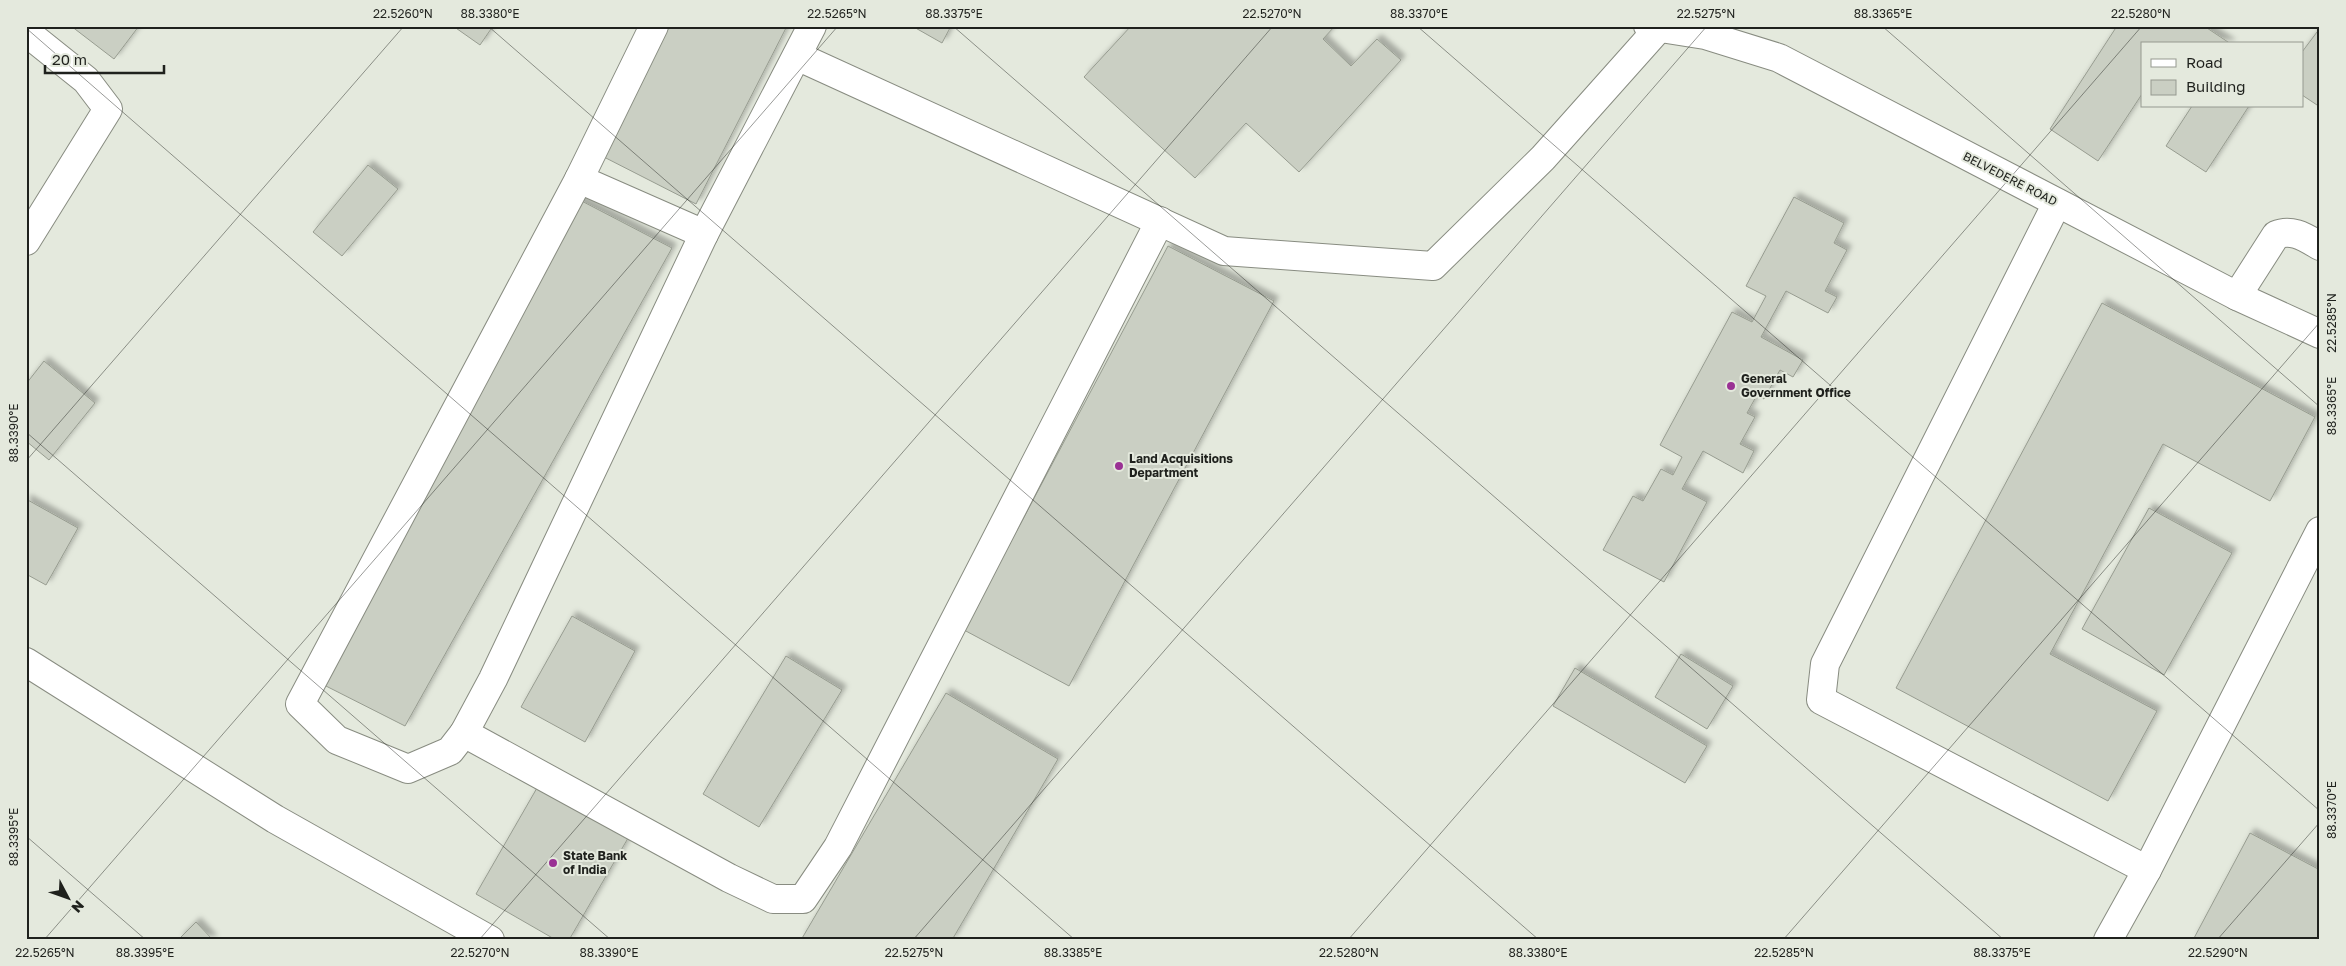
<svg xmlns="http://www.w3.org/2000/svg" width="2346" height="966" viewBox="0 0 2346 966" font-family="'Golos Text',sans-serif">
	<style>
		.building { fill: #cacfc3; stroke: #979c90; filter: url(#shadow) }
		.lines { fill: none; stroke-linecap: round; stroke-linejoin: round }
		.minor-casing { stroke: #888c81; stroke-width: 30 }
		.major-casing { stroke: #888c81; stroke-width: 30 }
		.minor { stroke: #fff; stroke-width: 28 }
		.major { stroke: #fff; stroke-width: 28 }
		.ticks { fill: none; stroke: #1f211d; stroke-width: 1; stroke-opacity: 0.45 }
		.poi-dot { fill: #9a3194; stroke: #e4e9dd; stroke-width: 2 }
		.labels { text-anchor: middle; stroke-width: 4; stroke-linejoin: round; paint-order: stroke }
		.street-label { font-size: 12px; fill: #1f211d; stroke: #e4e9dd }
		.poi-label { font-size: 12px; font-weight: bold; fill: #1f211d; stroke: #e4e9dd; text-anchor: start }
		.neatline { fill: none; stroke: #1f211d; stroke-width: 2 }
		.ticks-label { font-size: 12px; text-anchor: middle; fill: #1f211d }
	</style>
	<defs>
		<filter id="shadow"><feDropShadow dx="4.5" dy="-4.5" stdDeviation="2.5" flood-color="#0004"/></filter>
	</defs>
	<rect width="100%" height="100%" fill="#e4e9dd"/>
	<g class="building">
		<path d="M71,26H139L114,59Z"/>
		<path d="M453,26H493L480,45Z"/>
		<path d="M665,26H787L696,204L600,155Z"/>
		<path d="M912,26H951L942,43Z"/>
		<path d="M1131,26H1335L1323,39L1351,66L1377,39L1401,60L1299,172L1246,123L1195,178L1084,77Z"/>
		<path d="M2117,26H2204L2231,44H2142V94L2098,161L2050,129Z"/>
		<path d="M2320,28V107L2302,95V52Z"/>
		<path d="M2192,106H2249L2206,172L2166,146Z"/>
		<path d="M368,165L398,189L342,256L313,232Z"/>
		<path d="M574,197L672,248L405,726L322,684Z"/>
		<path d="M1794,197L1844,223L1834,243L1847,250L1825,291L1837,297L1828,313L1786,291L1761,337L1803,360L1793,377L1780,370L1764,399L1757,395L1747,413L1755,417L1740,444L1754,451L1743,473L1703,451L1682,489L1707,502L1664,582L1603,550L1633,496L1643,501L1661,469L1673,475L1682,457L1660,445L1732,312L1752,322L1766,296L1746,286Z"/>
		<path d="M1168,246L1274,301L1069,686L964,630Z"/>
		<path d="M2102,303L2315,417L2270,501L2163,444L2050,654L2157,711L2108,801L1896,688Z"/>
		<path d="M44,361L95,403L49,460L26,441V384Z"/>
		<path d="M26,499L78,528L46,585L26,574Z"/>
		<path d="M2149,508L2232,553L2164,675L2082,629Z"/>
		<path d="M572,616L635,651L585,742L521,707Z"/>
		<path d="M1681,654L1733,686L1707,729L1655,697Z"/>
		<path d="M786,656L842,690L759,827L703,794Z"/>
		<path d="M1575,668L1707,746L1685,783L1553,706Z"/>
		<path d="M946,693L1058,759L952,940H801Z"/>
		<path d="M541,781L631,833L569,940H556L476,894Z"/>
		<path d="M2250,833L2320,870V940H2193Z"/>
		<path d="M196,922L213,940H178Z"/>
	</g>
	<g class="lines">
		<g class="minor-casing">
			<g id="minor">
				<path d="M654,26L579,179L704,234L812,26"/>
				<path d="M26,32L86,80L108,109L26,241"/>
				<path d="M797,56L1224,251L1433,266L1543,158L1658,29"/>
				<path d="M579,179L300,704L337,740L408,769L450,751L464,733L493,679L704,234"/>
				<path d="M2057,203L1825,664L1821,700L2147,870L2108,940"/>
				<path d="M2237,296L2276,235C2292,228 2306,238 2320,246"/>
				<path d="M26,662L275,819L490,940"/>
				<path d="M464,733L729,878L773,899H803L838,847L1160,221"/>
				<path d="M2147,870L2320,531"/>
			</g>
		</g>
		<g class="major-casing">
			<path id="major" d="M1648,26L1705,35L1779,58L2237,296L2320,334"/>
		</g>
		<use href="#minor" class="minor"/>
		<use href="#major" class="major"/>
	</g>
	<path class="ticks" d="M488,26L1539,940M953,26L2004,940M1417,26L2320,811M1882,26L2320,407M26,28L1075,940M26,432L611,940M26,461L404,26M26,836L146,940M44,940L838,26M479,940L1273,26M913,940L1707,26M1348,940L2142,26M1783,940L2320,322M2217,940L2320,822"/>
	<g class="poi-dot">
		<circle cx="1731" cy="386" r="5"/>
		<circle cx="1119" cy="466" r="5"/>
		<circle cx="553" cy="863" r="5"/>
	</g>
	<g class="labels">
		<g class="street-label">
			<text transform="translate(2010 179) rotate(27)" y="4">BELVEDERE ROAD</text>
		</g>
		<g class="poi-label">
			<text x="1741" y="383">General<tspan x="1741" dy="14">Government Office</tspan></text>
			<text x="1129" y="463">Land Acquisitions<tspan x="1129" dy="14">Department</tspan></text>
			<text x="563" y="860">State Bank<tspan x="563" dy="14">of India</tspan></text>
		</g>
	</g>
	<rect width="2346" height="966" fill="none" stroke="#e4e9dd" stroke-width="55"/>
	<rect x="2141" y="42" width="162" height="65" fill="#e4e9dd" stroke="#959990"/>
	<rect x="2151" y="59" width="25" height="8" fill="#ffffff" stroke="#959990"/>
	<text x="2186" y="68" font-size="15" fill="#1f211d">Road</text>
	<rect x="2151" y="80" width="25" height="15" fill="#cacfc3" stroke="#959990"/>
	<text x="2186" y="92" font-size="15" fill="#1f211d">Building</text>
	<g transform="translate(68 898) rotate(131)" stroke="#e4e9dd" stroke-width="4" paint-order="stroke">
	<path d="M0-4L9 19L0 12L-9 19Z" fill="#1f211d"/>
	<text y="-8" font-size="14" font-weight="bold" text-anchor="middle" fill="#1f211d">N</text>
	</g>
	<path d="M45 65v8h119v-8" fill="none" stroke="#1f211d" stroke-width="2.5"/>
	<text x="52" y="65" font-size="15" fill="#1f211d" stroke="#e4e9dd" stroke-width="4" paint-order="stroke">20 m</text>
	<rect x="28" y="28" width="2290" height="910" class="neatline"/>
	<g class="ticks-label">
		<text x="403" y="18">22.5260°N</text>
		<text x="490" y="18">88.3380°E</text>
		<text x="837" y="18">22.5265°N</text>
		<text x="954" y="18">88.3375°E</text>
		<text x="1272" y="18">22.5270°N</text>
		<text x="1419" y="18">88.3370°E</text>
		<text x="1706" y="18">22.5275°N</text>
		<text x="1883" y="18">88.3365°E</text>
		<text x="2141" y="18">22.5280°N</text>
		<text transform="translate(2332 323) rotate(-90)" y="4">22.5285°N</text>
		<text transform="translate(2332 406) rotate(-90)" y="4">88.3365°E</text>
		<text transform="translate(14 433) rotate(-90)" y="4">88.3390°E</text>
		<text transform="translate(2332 810) rotate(-90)" y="4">88.3370°E</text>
		<text transform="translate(14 837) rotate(-90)" y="4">88.3395°E</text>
		<text x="45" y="957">22.5265°N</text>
		<text x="145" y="957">88.3395°E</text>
		<text x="480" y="957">22.5270°N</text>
		<text x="609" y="957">88.3390°E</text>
		<text x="914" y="957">22.5275°N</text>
		<text x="1073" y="957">88.3385°E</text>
		<text x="1349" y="957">22.5280°N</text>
		<text x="1538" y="957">88.3380°E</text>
		<text x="1784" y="957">22.5285°N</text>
		<text x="2002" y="957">88.3375°E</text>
		<text x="2218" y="957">22.5290°N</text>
	</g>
</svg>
